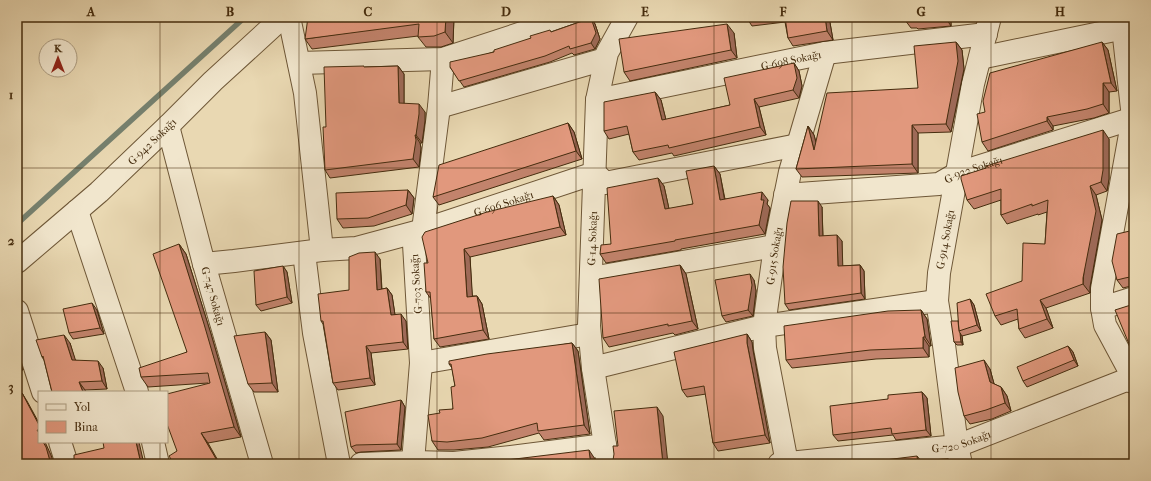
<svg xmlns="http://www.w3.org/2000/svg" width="1151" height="481" viewBox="0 0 1151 481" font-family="'IM FELL French Canon',serif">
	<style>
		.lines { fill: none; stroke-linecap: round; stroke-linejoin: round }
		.stream { stroke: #76816f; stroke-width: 5.5 }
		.minor-casing { stroke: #6e5737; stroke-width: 24 }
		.minor { stroke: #f1e6cd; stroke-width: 22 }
		.wall { fill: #c2836c; stroke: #452c0e }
		.shaded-wall { fill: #9e6a58; stroke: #452c0e }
		.building { fill: #e1987d; stroke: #452c0e }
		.grid { fill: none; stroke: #452c0e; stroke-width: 1; stroke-opacity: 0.55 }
		.labels { text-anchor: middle; stroke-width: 3.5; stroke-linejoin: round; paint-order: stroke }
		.street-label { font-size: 11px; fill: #452c0e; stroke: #f1e6cd }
		.neatline { fill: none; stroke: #452c0e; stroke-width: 1.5 }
		.grid-label { font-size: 13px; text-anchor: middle; font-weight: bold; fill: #452c0e }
	</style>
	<rect width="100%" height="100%" fill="#e9d8b2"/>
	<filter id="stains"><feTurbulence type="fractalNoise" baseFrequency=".005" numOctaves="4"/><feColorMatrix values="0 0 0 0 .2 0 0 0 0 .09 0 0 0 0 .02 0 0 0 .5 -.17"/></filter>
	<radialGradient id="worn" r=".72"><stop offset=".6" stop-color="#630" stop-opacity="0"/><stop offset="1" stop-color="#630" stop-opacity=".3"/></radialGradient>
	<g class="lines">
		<path class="stream" d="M17,224L245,17"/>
		<g class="minor-casing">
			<g id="minor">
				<path d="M289,17L305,93L322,250"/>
				<path d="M1123,28L1133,118L1102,289V308L1105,325L1134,379"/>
				<path d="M980,58L1134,26"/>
				<path d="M299,63L443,59L571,17"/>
				<path id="s1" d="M597,100L825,53L986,34"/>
				<path d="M439,107L605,59"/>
				<path id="s2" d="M168,126L204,264L262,464"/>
				<path id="s3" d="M785,195L939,184L958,173L1134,118"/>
				<path d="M77,211L137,392"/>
				<path d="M304,253L314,333L339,464"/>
				<path id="s4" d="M17,262L99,192L168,126L213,81L283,17"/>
				<path id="s5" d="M204,264L234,261L322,250L356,248L423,230L595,173L605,183L798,145"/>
				<path d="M591,278L775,246"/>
				<path d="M1102,308L1134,298"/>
				<path d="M17,311L43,392"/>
				<path d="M421,363L589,334"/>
				<path d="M593,368L764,326L937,301"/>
				<path d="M60,442L67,464"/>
				<path d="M153,442L158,464"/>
				<path id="s6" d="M787,463L765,348L764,326L775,246L790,172L825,53"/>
				<path d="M361,464L413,462L454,463L511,457L605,445"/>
				<path d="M411,464L413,462L421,363L414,244L423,230L439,107L443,59"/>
				<path id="s7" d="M608,464L593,368L589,326L597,100L607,53L627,17"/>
				<path id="s8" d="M779,464L957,446L1126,380L1134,382"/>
				<path id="s9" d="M961,464L957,446L944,345L937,301L939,273L973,84L990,17"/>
			</g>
		</g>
		<use href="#minor" class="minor"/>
	</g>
	<g class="wall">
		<path d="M454,17L453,43L441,47H426L418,37V36L312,49L305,39Z"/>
		<path d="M746,17H829L833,40L793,46L788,38L785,22L752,26Z"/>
		<path d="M905,17H951V26L918,29L917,28H911L905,20Z"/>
		<path d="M591,18L595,24L600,39L595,49L574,55L572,53L550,62L464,87L450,67Z"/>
		<path d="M734,33L737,58L630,81L624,72Z"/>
		<path d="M956,42L962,50L964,69L951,132L918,133V173L802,177L796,169L808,126L814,135L816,142L918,88Z"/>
		<path d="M1102,42L1108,50L1117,91L1109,92V113L1094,118L1053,126V130L988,151L982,142Z"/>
		<path d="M794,63L799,71L802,86L799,98L759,107L766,135L674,156L672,153L639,160L633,152L629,134L609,139L604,131L655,92L661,100L666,120L730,105Z"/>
		<path d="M398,66L404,74V104L425,112V121L422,143H420L421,148L419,167L330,178L325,170L326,127L365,67Z"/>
		<path d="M568,123L574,132L582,159L439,205L433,197Z"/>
		<path d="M1109,139V179L1107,191L1096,195L1102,220L1090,287V293L1046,308L1053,328L1025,338L1019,329L1018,319L1001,325L995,316L1022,281L1045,244L1047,212L1038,215V214L1007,224L1001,215V200L974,209L967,200Z"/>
		<path d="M714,166L720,174L725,199L768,200L767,204L770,208L765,234L681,249V250L606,263L600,254L611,244L658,178L664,186L669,209L693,204Z"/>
		<path d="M408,190L414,198L412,214L374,226L343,228L337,219Z"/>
		<path d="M553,196L559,205L566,235L470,257L472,296H477L482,304L489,339L440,347L434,339L431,299L426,292L428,263Z"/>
		<path d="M822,207L823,236L842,241V266L860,265L864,271L865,299L789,310L785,304Z"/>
		<path d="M1134,230V286H1131L1123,288L1117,280Z"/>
		<path d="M179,244L186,254L211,334L241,437L208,443L177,451L208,383L148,387L141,377L187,352Z"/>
		<path d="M380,259L382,289L387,288L392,295L395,315L406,321L408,349L371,353L375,385L338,390L333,383L323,324L321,321L349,290Z"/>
		<path d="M680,265L686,274L698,329L675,335L673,333L609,347L603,338Z"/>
		<path d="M283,266L287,272L292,303L261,311L256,305Z"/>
		<path d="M754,280L756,291L753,316L726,322L722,316Z"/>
		<path d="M970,299L974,305L981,331L962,336L963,345H957L954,342L958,321Z"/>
		<path d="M97,310L104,334L73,339L69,333Z"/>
		<path d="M921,310L927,319L931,346H929V357L876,359L792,368L786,360Z"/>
		<path d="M265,332L271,340L278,392H254L248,384Z"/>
		<path d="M747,334L752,342L753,350L770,443L718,451L713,443L706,394L687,397L682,390Z"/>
		<path d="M70,343L75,360L103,368L107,389L85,390L86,392H52L44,360L42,357Z"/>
		<path d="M572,343L578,351L590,434L544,440L539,433L488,447L454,450H438L432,441L440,413L453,409L455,386L452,368L449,364Z"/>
		<path d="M1068,346L1073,352L1078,366L1027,387L1023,381Z"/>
		<path d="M17,353L23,370L17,372Z"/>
		<path d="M990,369L994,384L1001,387L1007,396L1011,411L992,419L970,424L964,416Z"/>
		<path d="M922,392L927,398L931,436L896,440L893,435L838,441L833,435L888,399Z"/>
		<path d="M401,400L405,407L401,450L361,452L356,453L351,447Z"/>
	</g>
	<g class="shaded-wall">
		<path d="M446,17H454L453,43L445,32Z"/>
		<path d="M825,17H829L833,40L827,31Z"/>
		<path d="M945,17H951V26Z"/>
		<path d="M591,18L595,24L600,39L595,49L591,43Z"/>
		<path d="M727,24L734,33L737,58L731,50Z"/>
		<path d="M956,42L962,50L964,69L951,132L946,124Z"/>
		<path d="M1102,42L1108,50L1117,91L1111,83Z"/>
		<path d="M794,63L799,71L802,86L799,98L793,90Z"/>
		<path d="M398,66L404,74V111L399,103Z"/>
		<path d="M1103,83L1109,92V113L1103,104Z"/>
		<path d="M655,92L661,100L668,128L662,120Z"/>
		<path d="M754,99L759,107L766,135L760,127Z"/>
		<path d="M419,104L425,112V121L422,143L416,135Z"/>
		<path d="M1047,117L1053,126V130L1047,121Z"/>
		<path d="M568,123L574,132L582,159L576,151Z"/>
		<path d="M912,125L918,133V173L912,164Z"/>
		<path d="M808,126L814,135L820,159L814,150Z"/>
		<path d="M1103,130L1109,139V179L1107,191L1101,182Z"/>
		<path d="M415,135L420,143L421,148L419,167L413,159Z"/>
		<path d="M714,166L720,174L726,208L720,200Z"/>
		<path d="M658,178L664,186L671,218L665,209Z"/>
		<path d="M1090,186L1096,195L1102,220L1090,287V293L1083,284Z"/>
		<path d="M408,190L414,198L412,214L406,205Z"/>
		<path d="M762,192L768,200L767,204L770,208L765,234L759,225Z"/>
		<path d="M553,196L559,205L566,235L560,227Z"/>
		<path d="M818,201L822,207L823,242L819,236Z"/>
		<path d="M837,235L842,241L843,272L838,266Z"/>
		<path d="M179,244L186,254L211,334L241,437L234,427Z"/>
		<path d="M464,249L470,257L473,305L467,297Z"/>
		<path d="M375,252L380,259L382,297L377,290Z"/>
		<path d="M680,265L686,274L698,329L692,321Z"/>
		<path d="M860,265L864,271L865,299L861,293Z"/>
		<path d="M283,266L287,272L292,303L287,297Z"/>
		<path d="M750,274L754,280L756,291L753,316L748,310Z"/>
		<path d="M387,288L392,295L396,322L391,315Z"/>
		<path d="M477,296L482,304L489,339L483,330Z"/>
		<path d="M970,299L974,305L981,331L977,325Z"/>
		<path d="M1040,300L1046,308L1053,328L1047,319Z"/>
		<path d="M92,303L97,310L104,334L100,328Z"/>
		<path d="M921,310L927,319L931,346L925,337Z"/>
		<path d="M401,314L406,321L408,349L403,342Z"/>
		<path d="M265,332L271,340L278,392L272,383Z"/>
		<path d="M960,333L962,336L963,345L961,342Z"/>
		<path d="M747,334L752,342L753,350L770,443L765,435L747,343Z"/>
		<path d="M64,335L70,343L78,368L72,360Z"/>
		<path d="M923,337L929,346V357L923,348Z"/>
		<path d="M572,343L578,351L590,434L584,425Z"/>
		<path d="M366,346L371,353L375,385L370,378Z"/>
		<path d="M1068,346L1073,352L1078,366L1074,360Z"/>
		<path d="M17,353L23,370L19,364L17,359Z"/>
		<path d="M984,360L990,369L996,391L990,382Z"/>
		<path d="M98,361L103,368L107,389L102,381Z"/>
		<path d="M79,382L85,390L86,392H83Z"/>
		<path d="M1001,387L1007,396L1011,411L1005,403Z"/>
		<path d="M922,392L927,398L931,436L926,430Z"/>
		<path d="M22,393L27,401L39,423V425Z"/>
		<path d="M401,400L405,407L401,450L397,444Z"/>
		<path d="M657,407L663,416L668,464H663Z"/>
		<path d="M201,433L208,443L220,464H219Z"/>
		<path d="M43,442H45L51,455L54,464H52L50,461Z"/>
		<path d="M136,442H139L144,464H141Z"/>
		<path d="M589,450L595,459V464H593L590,458Z"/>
		<path d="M917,456L922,462V464H918Z"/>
	</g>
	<g class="building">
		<path d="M308,17H446L445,32L434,36L418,37L419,24L305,39Z"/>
		<path d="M785,17H825L827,31L788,38Z"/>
		<path d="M905,17H945L912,21V20H905Z"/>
		<path d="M591,18L596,33L591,43L570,49L569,46L545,56L459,81L450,67V62L494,52V50L531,38L530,36L550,30L551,32Z"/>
		<path d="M727,24L731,50L624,72L619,39Z"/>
		<path d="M956,42L958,61L946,124L912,125V164L796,169L808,126L814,150L827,93L918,88L914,46Z"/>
		<path d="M1102,42L1111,83H1103V104L1087,109L1047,117V121L982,142L977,114L985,112L983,101L990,73Z"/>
		<path d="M794,63L797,78L793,90L754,99L760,127L669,148L668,145L633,152L627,126L604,131V102L655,92L662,120L730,105L724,78Z"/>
		<path d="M364,66V67L398,66L399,103L419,104V114L416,135H415L416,140L413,159L325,170L323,127H326L324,67Z"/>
		<path d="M568,123L576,151L433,197L439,165Z"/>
		<path d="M1103,130V170L1101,182L1090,186L1096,211L1083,278V284L1040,300L1047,319L1019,329L1017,309L995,316L986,294L1022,281L1023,243L1045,244L1048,200L1032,206V204L1001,215V189L967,200L961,179V176L986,168V166Z"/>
		<path d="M714,166L720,200L762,192L761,200H764L759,225L675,240V241L600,254L601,245L611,244L607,188L658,178L665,209L693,204L686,171Z"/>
		<path d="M408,190L406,205L368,218L337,219L336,193Z"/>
		<path d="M1133,191H1134V201Z"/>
		<path d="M553,196L560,227L464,249L467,297L477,296L483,330L434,339L430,292H426L424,263H428L422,237L425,232L487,212Z"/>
		<path d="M791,201H818L819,236L837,235L838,266L860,265L861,293L785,304L783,267L787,223Z"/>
		<path d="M1134,230V279L1130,277L1125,278L1117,280L1112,261L1117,234Z"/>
		<path d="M179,244L204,324L234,427L201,433L219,464H174L169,456L177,451L167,424V394L210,383L208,373L141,377L139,368L187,352L153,254Z"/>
		<path d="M375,252L377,290L387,288L391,315L401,314L403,342L366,346L370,378L333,383L323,321H321L318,294L349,290V257L359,253Z"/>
		<path d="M680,265L692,321L668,326V324L603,338L599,279Z"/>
		<path d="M283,266L287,297L256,305L254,271Z"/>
		<path d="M750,274L752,285L748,310L722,316L715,280Z"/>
		<path d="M970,299L977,325L959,331L957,303Z"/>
		<path d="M92,303L100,328L69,333L63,309Z"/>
		<path d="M1134,304V356L1115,310Z"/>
		<path d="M921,310L925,337H923V348L870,350L786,360L784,326L888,311Z"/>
		<path d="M951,321H958L959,331L960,333L961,342H954Z"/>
		<path d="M265,332L272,383L248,384L234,336Z"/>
		<path d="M747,334V343L765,435L713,443L704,386L682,390L674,352Z"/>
		<path d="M64,335L72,360L98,361L102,381L79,382L83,392H52L43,356L42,357L36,340Z"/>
		<path d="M572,343L584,425L538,431L537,423L482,438L447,442L432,441L428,415L440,413L439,410L453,409L451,387L455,386L451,364H449V361L487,354Z"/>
		<path d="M1068,346L1074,360L1023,381L1017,367Z"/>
		<path d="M984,360L990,382L1001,387L1005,403L986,410L964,416L958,392L955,368Z"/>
		<path d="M922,392L926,430L892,434L891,428L833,435L830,406L888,399V395Z"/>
		<path d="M22,393L39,425V430H37L39,433V442H43L46,447L50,461L52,464H17V394Z"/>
		<path d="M401,400L397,444L356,445L351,447L345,412Z"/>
		<path d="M657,407L663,464H611L613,460L614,454L613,446H618L614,411Z"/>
		<path d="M103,442H136L141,464H71L74,460V455L104,448Z"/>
		<path d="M589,450L590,458L593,464H474Z"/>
		<path d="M917,456L918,464H853Z"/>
	</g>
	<path class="grid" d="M160,17V392M299,17V464M437,17V464M576,17V464M714,17V464M852,17V464M991,17V464M17,168H1134M17,313H1134M160,442V464"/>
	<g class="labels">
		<g class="street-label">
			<text dy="4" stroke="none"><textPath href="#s1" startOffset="198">G-698 Sokağı</textPath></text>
			<text dy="4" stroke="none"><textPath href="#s4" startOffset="181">G-942 Sokağı</textPath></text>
			<text dy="4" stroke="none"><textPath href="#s3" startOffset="192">G-922 Sokağı</textPath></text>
			<text dy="4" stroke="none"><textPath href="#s5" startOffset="307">G-696 Sokağı</textPath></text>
			<text dy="4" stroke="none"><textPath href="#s7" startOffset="227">G-14 Sokağı</textPath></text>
			<text dy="4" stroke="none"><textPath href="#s9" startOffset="227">G-914 Sokağı</textPath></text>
			<text dy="4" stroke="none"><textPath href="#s6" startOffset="210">G-915 Sokağı</textPath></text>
			<text transform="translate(416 284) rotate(-94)" y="4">G-703 Sokağı</text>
			<text dy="4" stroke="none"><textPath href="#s2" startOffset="176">G-747 Sokağı</textPath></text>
			<text dy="4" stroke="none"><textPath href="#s8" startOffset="184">G-720 Sokağı</textPath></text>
		</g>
	</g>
	<rect width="1151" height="481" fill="none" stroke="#e9d8b2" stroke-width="44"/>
	<rect x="38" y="391" width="130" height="52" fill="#f1e6cd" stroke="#ac9c81"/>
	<rect x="46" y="404" width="20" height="6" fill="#f1e6cd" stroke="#ac9c81"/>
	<text x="74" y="411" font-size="12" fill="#452c0e">Yol</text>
	<rect x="46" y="421" width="20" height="12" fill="#e1987d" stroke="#ac9c81"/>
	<text x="74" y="431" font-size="12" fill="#452c0e">Bina</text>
	<g transform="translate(58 58)"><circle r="19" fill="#f1e6cd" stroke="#ac9c81"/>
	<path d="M0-3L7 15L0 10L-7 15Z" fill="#8f2418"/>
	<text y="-6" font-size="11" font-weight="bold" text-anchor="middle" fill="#452c0e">K</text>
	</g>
	<rect x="22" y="22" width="1107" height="437" class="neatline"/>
	<g class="grid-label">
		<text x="91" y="16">A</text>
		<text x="230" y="16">B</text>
		<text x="368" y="16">C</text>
		<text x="506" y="16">D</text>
		<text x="645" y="16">E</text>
		<text x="783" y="16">F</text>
		<text x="921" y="16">G</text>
		<text x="1060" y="16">H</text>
		<text x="11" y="99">1</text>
		<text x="11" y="245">2</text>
		<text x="11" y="391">3</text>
	</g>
	<rect width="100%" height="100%" filter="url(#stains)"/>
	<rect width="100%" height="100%" fill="url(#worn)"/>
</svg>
